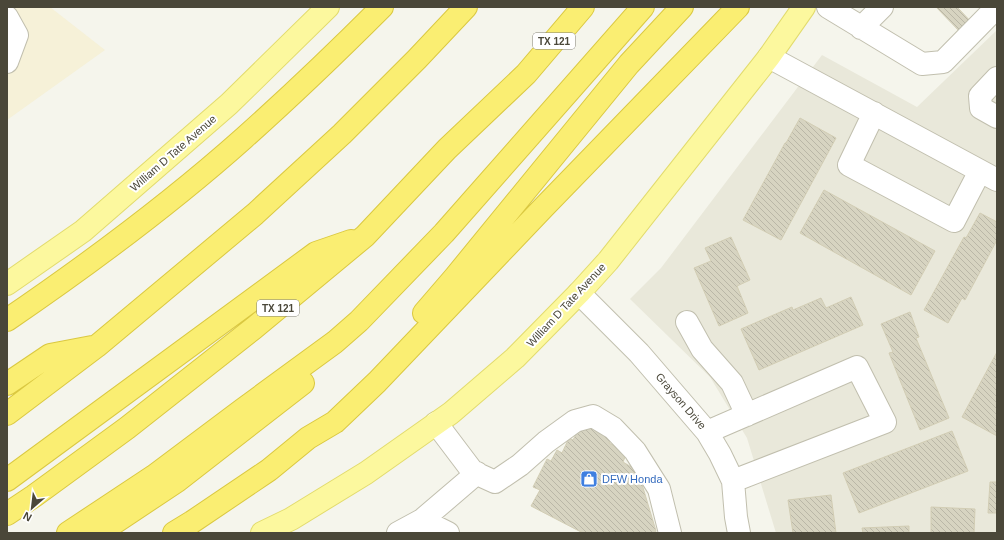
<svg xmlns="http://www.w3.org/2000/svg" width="1004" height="540" font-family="Arial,sans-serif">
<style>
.residential{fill:#e9e8da}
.commercial{fill:#f6f1d8}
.building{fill:url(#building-back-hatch);stroke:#d2cdb4}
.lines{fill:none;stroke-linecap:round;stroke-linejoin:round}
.minor-casing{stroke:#c1bfae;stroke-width:24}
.major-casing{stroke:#e2db6d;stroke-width:24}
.highway-casing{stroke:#dac841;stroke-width:24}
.minor{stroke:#fff;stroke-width:22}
.major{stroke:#fcf89e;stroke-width:22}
.highway{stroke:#faee72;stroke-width:22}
.labels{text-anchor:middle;stroke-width:4;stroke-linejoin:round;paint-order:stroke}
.shield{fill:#fff;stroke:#807e74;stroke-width:1}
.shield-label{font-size:10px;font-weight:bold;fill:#4a4739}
.street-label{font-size:11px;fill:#4a4739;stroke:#fff}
.shop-label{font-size:11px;fill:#366cbe;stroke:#fff;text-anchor:start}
</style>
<defs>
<pattern id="building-back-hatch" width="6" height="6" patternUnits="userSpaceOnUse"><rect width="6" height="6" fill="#d7d4c1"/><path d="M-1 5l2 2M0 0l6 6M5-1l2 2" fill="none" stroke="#bab7a7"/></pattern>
</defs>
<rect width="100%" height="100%" fill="#f5f5ec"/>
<path class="residential" d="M997,30V533H776L747,438L710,377L630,299L661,268L822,55L917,107Z"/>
<path class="commercial" d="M7,7H50L105,50L7,120Z"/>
<path class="building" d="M936,7H957L975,26L964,36Z
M800,118L836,138L781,240L743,220L785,143H786Z
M824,190L935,251L911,295L800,233Z
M980,213L997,222V240L965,300L962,298L948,323L924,310L964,237L966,238Z
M731,237L750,280L737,286L748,313L719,326L694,268L711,261L705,248Z
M851,297L863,325L759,370L741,329L792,307L793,310L821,298L826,308Z
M910,312L919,337L916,338L949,418L920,430L889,353L893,352L881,324Z
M997,352V436L962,417Z
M588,425L612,437L609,443L624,451L625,457L623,462L638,471L656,531L655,533H583L531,506L540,490L533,487L547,459L551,461L557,450L562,453L569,438L573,440L580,427L586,430Z
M952,431L968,471L859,513L843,473Z
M990,482H997V513H988Z
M831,495L836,533H793L788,500Z
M931,507L975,509L974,533H931Z
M909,526V533H863L862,528Z"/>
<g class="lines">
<g class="minor-casing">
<path id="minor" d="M828,7L922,64L943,62L997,7
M7,17L17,35L7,62
M861,28L882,7
M769,57L997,180
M997,78L980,96L981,108L997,117
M874,113L849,165L954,221L980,171
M579,293L639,353L707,432L720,454L733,481L736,517L739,533
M687,322L702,349L732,383L747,415
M436,423L473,472L495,482L520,465L546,442L575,421L593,416L613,428L635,451L659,489L670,533
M707,432L857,367L885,422L733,481
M398,533L422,520
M448,533L422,520L477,473"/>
</g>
<g class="major-casing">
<path id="major" d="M7,284L83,231L229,104L328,7
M262,533L291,519L366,473L451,413L515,358L579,293L608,261L769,57L804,7"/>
</g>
<g class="highway-casing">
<path id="highway" d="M424,313L455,277L629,64L682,7
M7,320C89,264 170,204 244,138C291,96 337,52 382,7
M7,384L50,355L92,347
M7,414L97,346L255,214L342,134L417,59L466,7
M7,480L316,253L351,241
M7,514L34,496L127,428L254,328L365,236L447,149L526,74L583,7
M68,533L154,476L242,410L335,342L359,321L444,233L643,7
M99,533L177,481L303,383
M174,533L192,522L269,470L308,438L335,422L377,382L543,208L738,7"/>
</g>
<use href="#minor" class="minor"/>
<use href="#major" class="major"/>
<use href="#highway" class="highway"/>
</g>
<defs>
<g id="shop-square" transform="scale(0.9)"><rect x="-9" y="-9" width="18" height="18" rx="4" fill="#3f7fe0" stroke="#fff"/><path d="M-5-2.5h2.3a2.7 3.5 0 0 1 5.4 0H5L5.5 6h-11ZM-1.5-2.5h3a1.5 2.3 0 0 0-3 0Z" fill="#fff"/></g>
</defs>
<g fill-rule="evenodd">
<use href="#shop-square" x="589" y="479"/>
</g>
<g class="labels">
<g class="shield">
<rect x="533" y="33" width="42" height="16" rx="3"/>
<rect x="257" y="300" width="42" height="16" rx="3"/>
</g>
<g class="shield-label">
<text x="554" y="45">TX 121</text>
<text x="278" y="312">TX 121</text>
</g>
<g class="street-label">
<text transform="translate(173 153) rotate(-41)" y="4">William D Tate Avenue</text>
<text transform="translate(566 305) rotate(-47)" y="4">William D Tate Avenue</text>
<text transform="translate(681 401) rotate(49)" y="4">Grayson Drive</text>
</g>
<g class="shop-label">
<text x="602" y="483">DFW Honda</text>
</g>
</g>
<rect width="1004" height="540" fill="none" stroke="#4a4739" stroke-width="16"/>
<g transform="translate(32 508) rotate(208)" stroke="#ffffff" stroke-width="3" paint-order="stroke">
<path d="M0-3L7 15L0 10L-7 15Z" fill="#4a4739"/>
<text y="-6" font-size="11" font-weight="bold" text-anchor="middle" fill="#4a4739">N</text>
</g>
</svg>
